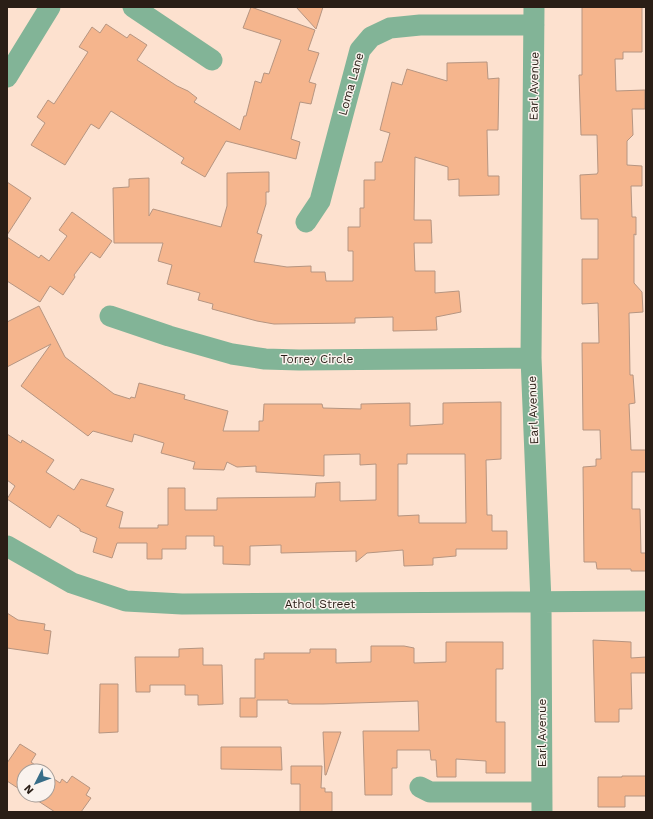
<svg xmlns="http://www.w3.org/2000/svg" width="653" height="819" font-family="'Work Sans',sans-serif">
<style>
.building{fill:#f5b58d;stroke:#b69581;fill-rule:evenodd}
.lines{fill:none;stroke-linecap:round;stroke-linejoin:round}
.minor{stroke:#82b497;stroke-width:21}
.labels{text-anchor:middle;stroke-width:3;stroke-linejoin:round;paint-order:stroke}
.street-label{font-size:12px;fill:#2a1e16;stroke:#faf3ee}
</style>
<rect width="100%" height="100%" fill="#fde1cf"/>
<path class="building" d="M251,7L315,30L308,50L319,53L309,82L316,84L311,104L300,102L291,139L300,142L296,159L226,141L205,177L181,163L184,158L111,111L99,129L91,124L65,165L31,145L45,123L37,117L48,100L54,104L88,52L79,47L92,27L100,33L106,24L127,38L130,34L147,45L137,60L177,86L188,91L197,98L194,102L240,130L244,116H246L255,81L261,83L264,73L269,74L281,40L243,28Z
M296,7H323L316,29Z
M582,7H642V52H623V59H615L616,91L645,90V109H632L633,135L627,141V165L642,166V186H631L632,217H636V235L634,234V283L642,292L643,312L629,313L630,375H633L635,403L629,404L631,450H646V472H632V509H640L641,553H646V571H631V569H597L596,562H584L583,467L596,466V459H601L600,430H583L582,343H599L598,303L582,304V259H598V219H581L580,175L597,174L598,172L597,135H581L579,75H582Z
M487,62L488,79L499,78L498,130H487L488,176H499V195L459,196V179L448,180V167L415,157L414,220H431L432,243H414L415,271H435V293L459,291L461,312L436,317L437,330L393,331V317L355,318V323L274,324L257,321L212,309L213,304L198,300L200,293L167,284L172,265L158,261L163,243H114L113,188L129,187V179L149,178V216L153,209L221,227L227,206V173L269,172V192H266V204L257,233L262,235L254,262L287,267L311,266V272H325L326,281H353V251H348V227H360V208H364V180H375V162H382L390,133L380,130L392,82L402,85L407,69L447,81V63Z
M7,182L31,198L7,235Z
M72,212L112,241L100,258L91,252L74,275L75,277L63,295L50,286L40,302L7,281V237L39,258L41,255L49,261L67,236L59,230Z
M39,306L65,357L114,394L130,399L131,397L135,398L139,383L185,395L184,399L228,411L223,431H259V421H263L264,404H322L323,408L361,409V404L410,403V426L443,424V403L501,402V459L486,460L487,515H492V531H507V549H456V556L433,558V565L404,566L403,550L367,553L356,562V551L281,553V545L250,546V565L223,564V546H214V536H186V549H162V559H147V543H117L112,558L93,552L97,538L80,531V529L58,515L50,528L7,499L15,486L7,480V434L21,443L22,440L54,460L46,472L74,490L81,479L114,489L106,506L123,512L119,528H158V525H168V488H185V510H217V498L315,497L316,483L340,482V501L376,500V464L360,465V454L324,455V476L256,472V466L237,467L227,462L224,470L193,469L195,462L161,453L164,443L134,434L132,442L93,431L88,436L21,386L51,344L7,367V322ZM407,454H465L466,523H419V515L398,516V464H407Z
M7,613L18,620L45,624L44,630L51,631L48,654L7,648Z
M593,640L631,642V658L646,657V673H631L632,709H619V722H595Z
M446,642H503V669H496V722H505V773H486V761L456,759V777H437L436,760H431L430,750H397V768H392V795H365L363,731H419L418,701L323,704H292L288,703V700H257V717H240V698H255V659H264V653H310V649H336V663L371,662V646H404L414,648V663L446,662Z
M203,648V665H222L223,704L198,705V695H185V685H150V692H136L135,657H179V649Z
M100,684H118V732L99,733Z
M323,732H341L326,775H325Z
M20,744L36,754L31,762L43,771H24V792L7,781V763Z
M221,747H281L282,770L221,769Z
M291,766H322L321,788H325V792H332V812H300V784H291Z
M48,775L60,783L62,779L67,783L72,776L90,788L86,795L91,798L81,812H55L29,795H48Z
M622,776H646V796H625V807H598V777H622Z"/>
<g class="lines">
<path class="minor" d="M133,7L212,60
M534,7L531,358L541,602L542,812
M7,77L50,7
M306,222L320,201L360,50L371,37L390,28L420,25H534
M110,316L169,336L232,354L265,359L299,360L531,358
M7,546L72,583L126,601L182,604L646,601
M420,787L430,792H542"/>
</g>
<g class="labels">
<g class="street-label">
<text transform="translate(351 84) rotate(-74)" y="4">Loma Lane</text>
<text transform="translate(534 86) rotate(-89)" y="4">Earl Avenue</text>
<text x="317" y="363">Torrey Circle</text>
<text transform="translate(533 410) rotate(-92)" y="4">Earl Avenue</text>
<text x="320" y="608">Athol Street</text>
<text transform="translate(542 733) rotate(-90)" y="4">Earl Avenue</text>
</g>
</g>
<rect width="653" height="819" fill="none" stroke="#2a1e16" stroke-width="16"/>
<g transform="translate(36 783) rotate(228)"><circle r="19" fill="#faf3ee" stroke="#a79e98"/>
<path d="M0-3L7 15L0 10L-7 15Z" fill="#376d88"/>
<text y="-6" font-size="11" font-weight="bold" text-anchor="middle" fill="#2a1e16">N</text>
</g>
</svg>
